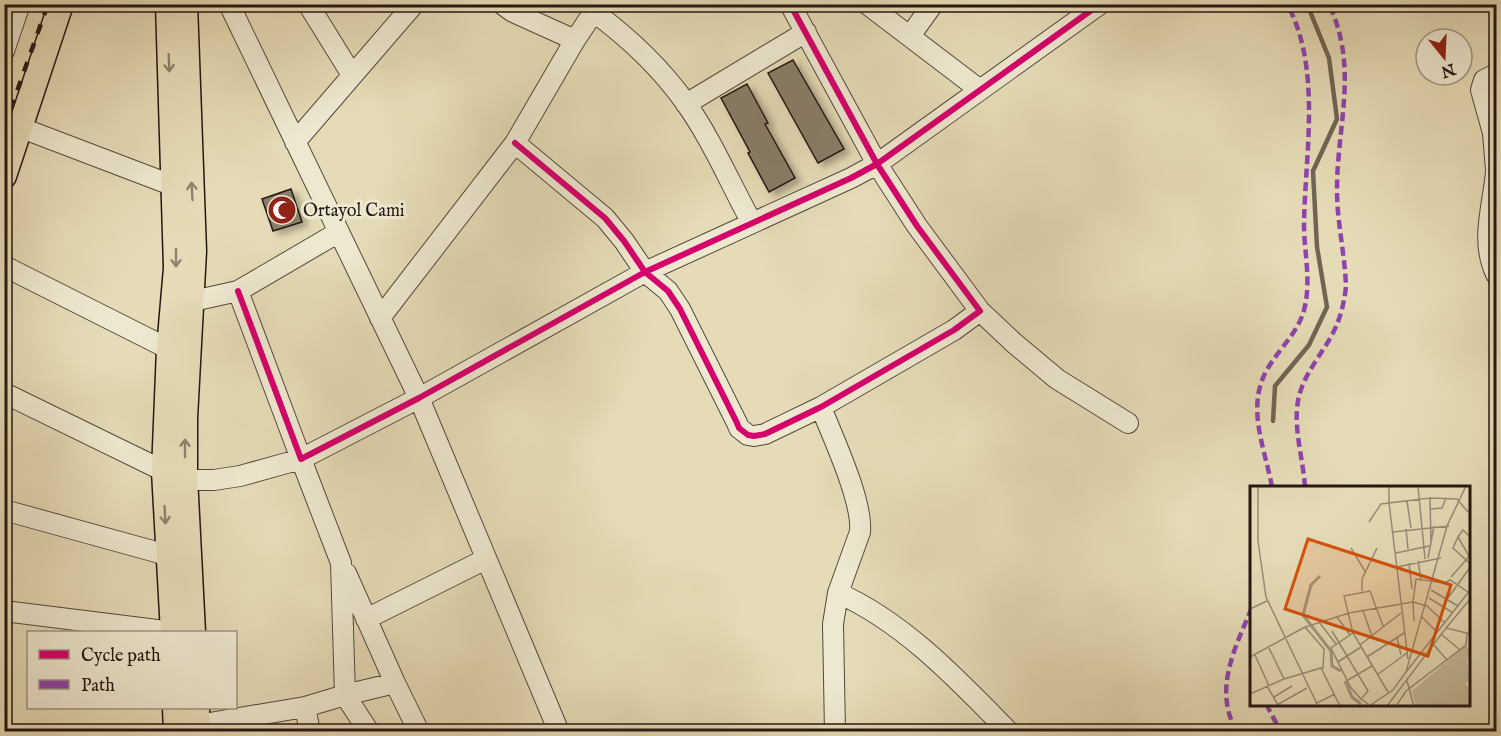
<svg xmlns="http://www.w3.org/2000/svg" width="1501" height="736" font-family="'IM FELL English',serif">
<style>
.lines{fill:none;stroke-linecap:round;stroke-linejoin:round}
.stream{stroke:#706554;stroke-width:4.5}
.building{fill:#887d68;stroke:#241813;stroke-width:1.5;filter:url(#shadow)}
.minor-casing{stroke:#54493c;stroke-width:22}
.major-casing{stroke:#241813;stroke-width:27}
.minor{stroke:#eee8d0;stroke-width:20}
.major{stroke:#e5dbb6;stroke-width:24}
.rail{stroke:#241813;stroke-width:4.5;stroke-dasharray:10 10;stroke-linecap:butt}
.quiet{stroke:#8e44ad;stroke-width:4.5;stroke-dasharray:9 4.5;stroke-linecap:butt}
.cycleway-casing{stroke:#eee8d0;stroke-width:10}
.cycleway{stroke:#d6006c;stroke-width:6}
.oneway{stroke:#8e836d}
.labels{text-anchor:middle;stroke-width:6;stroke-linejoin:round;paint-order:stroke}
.poi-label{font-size:18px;fill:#241813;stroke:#eee8d0;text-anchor:start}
.inset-river{fill:none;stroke:#a3997f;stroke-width:3}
.inset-road{fill:none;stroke:#988d75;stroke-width:1.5}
.view{fill:#d4520d;fill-opacity:0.15;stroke:#d4520d;stroke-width:3}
.inset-edge{fill:none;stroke:#241813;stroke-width:3}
</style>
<defs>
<filter id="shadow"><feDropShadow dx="6" dy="4" stdDeviation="3" flood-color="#0004"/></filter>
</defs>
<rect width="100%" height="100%" fill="#e5dbb6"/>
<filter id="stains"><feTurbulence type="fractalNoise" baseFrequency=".00333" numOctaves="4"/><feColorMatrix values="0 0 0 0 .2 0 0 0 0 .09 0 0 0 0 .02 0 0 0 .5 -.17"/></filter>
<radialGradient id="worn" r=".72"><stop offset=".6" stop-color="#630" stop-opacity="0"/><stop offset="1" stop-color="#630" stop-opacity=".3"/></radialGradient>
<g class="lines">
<path class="stream" d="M1273,421L1275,386L1309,345L1327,307L1317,247L1313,171L1337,119L1329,58L1307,4"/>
</g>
<path class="building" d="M793,60L844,149L818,163L768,73Z
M747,84L768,123L765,124L795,178L769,192L748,153L750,152L721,98Z
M291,189L302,222L273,231L262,199Z"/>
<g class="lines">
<g class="minor-casing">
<path id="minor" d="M229,4L419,398L559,732
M308,4L352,75
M502,4L513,12L575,40
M867,4L980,90
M594,12C629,38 660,67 685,102C711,138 731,185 752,223
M910,36L933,4
M4,51L20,4
M1496,74L1484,80L1481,90L1493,133L1496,170
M686,104L806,32
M19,127L174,186
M295,142L414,4
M515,143L605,218L624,241L645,272L668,291L680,309L737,423L739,428L748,435L754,436L765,434L821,407L954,330L980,311L917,226L877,164L790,4
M1496,172C1493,207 1480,240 1496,274
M4,266L169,349
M238,291L301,459L419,398L645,272L851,178L877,164L1100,4
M193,301L238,291L339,232
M980,311L1014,343L1057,379L1128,423
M380,318L515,143L575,40L599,4
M4,393L164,471L195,480H214L240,476L301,459L341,563L345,695L305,707L198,725L187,732
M821,407C833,438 863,501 860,532L838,593L833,624L835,732
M4,510L167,555
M346,573L395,683L419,732
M838,593C904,622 959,681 1009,732
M4,611L173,632
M366,619L486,559
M305,707L310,732
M369,732L345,695L395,683"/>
</g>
<g class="major-casing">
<path id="major" d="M168,4L176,268L169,349L164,471L173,632
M185,4L194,251L185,418V477L193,632
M4,176L61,4
M175,708L176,732
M197,708L198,732"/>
</g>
<use href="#minor" class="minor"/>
<use href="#major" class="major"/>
<path class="rail" d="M4,128L48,4"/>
<path class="quiet" d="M1272,487C1265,448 1245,406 1268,368C1281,346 1300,331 1305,306C1311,279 1304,251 1304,224C1305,155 1322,67 1287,4
M1305,487C1303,457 1292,425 1299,396C1305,373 1321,355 1332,335C1340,320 1344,304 1346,287C1345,254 1337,223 1337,190C1337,124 1359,69 1329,4
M1266,704L1281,732
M1237,732C1212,689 1236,647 1252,607"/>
<g class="cycleway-casing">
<path id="cycleway" d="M515,143L605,218L624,241L645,272L668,291L680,309L737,423L739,428L748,435L754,436L765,434L821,407L954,330L980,311L917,226L877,164L790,4
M238,291L301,459L419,398L645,272L851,178L877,164L1100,4"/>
</g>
<use href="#cycleway" class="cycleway"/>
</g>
<defs><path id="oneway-shaft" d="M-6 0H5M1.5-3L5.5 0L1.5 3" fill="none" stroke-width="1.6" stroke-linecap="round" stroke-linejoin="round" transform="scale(1.5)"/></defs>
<g class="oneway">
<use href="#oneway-shaft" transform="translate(169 63) rotate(88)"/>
<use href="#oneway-shaft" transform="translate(192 191) rotate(-93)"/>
<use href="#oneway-shaft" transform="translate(176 258) rotate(90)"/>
<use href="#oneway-shaft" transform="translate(185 448) rotate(-90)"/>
<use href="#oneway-shaft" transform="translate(165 515) rotate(87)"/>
</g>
<defs>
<g id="mosque-disc" transform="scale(1.5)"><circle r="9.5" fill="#8f2418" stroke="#eee8d0"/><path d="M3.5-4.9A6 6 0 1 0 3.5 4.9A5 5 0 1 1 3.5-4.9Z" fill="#fff"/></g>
</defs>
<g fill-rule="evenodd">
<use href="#mosque-disc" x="282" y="210"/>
</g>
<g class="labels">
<g class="poi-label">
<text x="303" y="216">Ortayol Cami</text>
</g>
</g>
<g transform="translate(1250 486)">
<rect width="220" height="220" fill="#e5dbb6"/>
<path d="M216,159L220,165L217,175L220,194L215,197L220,204V220H166L162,205Z" fill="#c4ba9a"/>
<path class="inset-river" d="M70,90L61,99L53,129L81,165L82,180L91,185M95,195L102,211L111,218"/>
<path class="inset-road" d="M8,0V55L16,111L68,220M168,0L175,73M180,12L207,13L218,26M157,15L161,42M181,23L192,22L196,12M119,36L131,18L139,17V0M156,43L158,63M143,46L199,40M208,51L213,44L221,52M101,62L116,87M146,67L179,60M219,70L208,51L203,62L216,74L219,70L221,69M178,72L184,40M168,75L171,93M159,77L162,103M147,81L191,72M201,91L216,74L221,78M181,104L208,120M112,105V93L127,62M179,112L203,127M198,112L221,80M0,123L17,115M113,125L122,150M87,131L100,149M172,131L187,146M69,136L86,158M195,137L177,120L163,116L166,93L195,97L200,94L218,106M133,140L120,105L94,110L103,147L138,206M196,142L221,112M82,145L118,205L111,213L118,218M103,147L81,162L101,202L111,213M191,148L210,164M147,151L151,169M183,158L197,174M110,159L151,127M5,169L19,200M0,171L55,141M117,171L154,147M158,173L139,17L180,12L181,55M88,176L111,161M73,183L74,163L55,141L99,127L163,116L164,135M156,186L221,103M127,189L157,167M34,193L71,182L90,220M98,194L122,180M157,195L164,220M17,200L28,219M0,208L34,193L18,160M24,211L42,200M67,217L85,208M25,220L57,202M119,220L143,204L156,186L197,40L216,0M137,220L196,142L221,148M146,220L156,205L216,159L217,148"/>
<path class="view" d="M58,53L201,99L178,170L35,123Z"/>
<rect width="220" height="220" class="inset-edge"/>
</g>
<rect width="1501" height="736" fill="none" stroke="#e5dbb6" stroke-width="24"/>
<rect x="6" y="6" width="1489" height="724" fill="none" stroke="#241813" stroke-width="3"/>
<rect x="12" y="12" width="1477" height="712" fill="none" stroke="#241813" stroke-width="1.5"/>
<rect x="27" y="631" width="210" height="78" fill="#eee8d0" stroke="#9d9584" stroke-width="1.5"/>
<rect x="39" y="650" width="30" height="9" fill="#d6006c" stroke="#9d9584" stroke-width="1.5"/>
<text x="81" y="661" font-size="18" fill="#241813">Cycle path</text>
<rect x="39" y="680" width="30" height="9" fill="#8e44ad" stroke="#9d9584" stroke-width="1.5"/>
<text x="81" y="691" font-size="18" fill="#241813">Path</text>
<g transform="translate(1444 57) rotate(162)"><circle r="28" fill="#eee8d0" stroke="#9d9584" stroke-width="1.5"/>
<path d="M0-4.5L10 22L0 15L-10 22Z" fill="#8f2418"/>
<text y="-9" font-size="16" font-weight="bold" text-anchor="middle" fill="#241813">N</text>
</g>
<rect width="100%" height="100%" filter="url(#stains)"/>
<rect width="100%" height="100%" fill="url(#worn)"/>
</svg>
